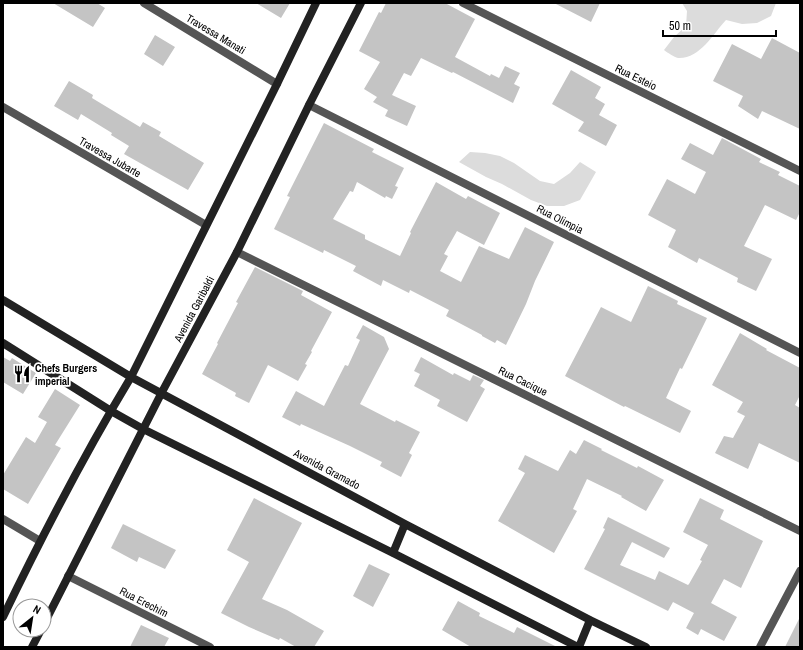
<svg xmlns="http://www.w3.org/2000/svg" width="803" height="650" font-family="'Archivo Narrow',sans-serif">
<style>
.green{fill:#dcdcdc}
.building{fill:#c4c4c4}
.lines{fill:none;stroke-linecap:round;stroke-linejoin:round}
.street{stroke:#555;stroke-width:8}
.secondary{stroke:#222;stroke-width:8}
.labels{text-anchor:middle;stroke-width:3.5;stroke-linejoin:round;paint-order:stroke}
.street-label{font-size:11px;fill:#000;stroke:#fff}
.poi-label{font-size:11px;font-weight:bold;fill:#000;stroke:#fff;text-anchor:start}
</style>
<rect width="100%" height="100%" fill="#fff"/>
<path class="green" d="M682,3H776L771,16L757,23L742,24L726,20C713,34 700,59 678,58C674,57 668,53 664,50L674,37L686,26L687,11Z
M470,152L485,153L500,156L514,163L540,181L554,184L570,173L580,162L596,172L580,200L564,206H547L531,200L502,184L486,177L459,162Z"/>
<path class="building" d="M53,3H97L105,8L93,27Z
M256,3H290L281,18Z
M386,3H445L475,19L455,57L490,76L491,74L499,78L505,66L520,73L514,84L520,87L513,103L453,72L452,73L421,58L411,76L404,73L392,95L416,106L407,126L385,116L388,110L373,102L377,97L364,89L380,62L359,51L379,12L381,13Z
M554,3H600L591,22Z
M155,35L175,47L163,66L144,54Z
M772,38L800,53V129L762,111L758,119L738,106L743,96L713,81L732,44L761,59Z
M571,70L601,87L595,98L605,104L599,115L617,125L606,146L578,131L584,122L552,104Z
M69,81L93,95L92,98L140,127L143,122L161,132L159,136L204,163L188,190L124,154L129,146L111,135L112,133L81,114L78,120L54,106Z
M324,123L374,149L372,152L404,168L395,186L398,187L392,199L386,196L385,198L357,182L353,192L350,191L333,219L365,235V239L400,256L411,233L410,232L436,182L466,199L468,196L500,213L484,245L457,231L444,254L448,256L440,271L461,282L479,246L509,259L525,227L554,242L535,281L526,304L506,345L497,340L495,343L482,336V335L446,316L449,310L410,290L409,293L383,280L381,286L353,271L356,266L324,250L323,253L274,229L290,197L287,196Z
M722,138L761,159L759,162L780,172L778,175L800,186V212L796,220L765,205L744,246L772,259L756,291L737,282L738,278L699,258L697,263L668,247L676,230L648,215L667,179L695,194L706,172L681,159L690,143L713,155Z
M255,267L303,291L301,295L332,312L311,351L312,352L305,364L307,365L298,381L268,365L249,403L235,396L236,393L202,374L218,344L217,343L238,303L236,302Z
M648,286L678,301L677,304L707,318L682,369L680,368L666,398L691,411L680,433L625,406L624,407L565,376L601,307L631,322Z
M363,325L384,337L389,349L360,404L395,422L396,420L420,432L409,453L412,455L401,477L380,466L382,462L350,446L301,424L300,426L282,417L296,391L324,406L345,365L348,366L360,340L356,338Z
M740,333L767,349L766,350L800,368V395L795,405L800,408V463L759,443L748,469L715,453L724,436L733,438L745,416L737,412L743,402L712,385Z
M3,357L10,361L12,358L36,373L23,394L3,382Z
M421,357L453,375L454,373L470,381L473,375L484,380L480,386L485,389L467,422L437,406L440,400L414,386L420,374L414,371Z
M55,389L80,405L55,445L61,448L28,504L3,489V475L26,437L35,443L47,422L38,417Z
M584,440L602,449L601,450L637,468L638,466L664,480L646,511L621,497L622,496L587,479L573,509L577,511L554,553L498,521L525,473L518,469L525,455L558,471L570,450L576,454Z
M254,498L302,523L262,599L287,610L324,631L314,647H296L280,638L279,640L249,627L221,613L249,562L227,550Z
M700,498L724,510L720,519L763,541L741,588L724,579L711,603L737,617L724,641L701,629L698,635L686,628L694,613L673,602L668,611L584,569L605,529L603,528L608,517L670,548L664,558L632,542L620,565L655,580L659,571L688,585L689,584L702,561L700,560L708,545L683,532Z
M123,524L176,550L165,569L139,557L137,562L111,548Z
M369,564L390,574L373,607L353,596Z
M458,601L480,613L479,616L514,633L517,627L557,647H471L442,630Z
M800,617V647H785Z
M141,625L169,638L164,647H130Z"/>
<g class="lines">
<path class="street" d="M144,3L277,84
M463,3L800,171
M309,105L800,353
M3,107L206,225
M237,252L800,531
M3,519L40,541
M68,576L210,647
M760,647L800,571"/>
<path class="secondary" d="M3,300L131,377L405,524L590,620L646,647
M3,343L111,411L143,429L393,553L578,647
M393,553L405,524
M3,617C42,536 84,455 131,377L277,84L316,3
M44,624L162,392L237,252L309,105L361,3
M32,647L41,630
M579,647L590,620"/>
</g>
<defs>
<g id="restaurant-bare" transform="scale(1.38)"><path d="M-5-6h1v4h1v-4h1v4h1v-4h1v5L-1.5 .5V6h-2V.5L-5-1ZM5-6V6H3V1.5H1.5Q1.5-4 5-6Z" fill="#000" stroke="#fff" stroke-width="2.5" paint-order="stroke"/></g>
</defs>
<g fill-rule="evenodd">
<use href="#restaurant-bare" x="22" y="374"/>
</g>
<g class="labels">
<g class="street-label">
<text transform="translate(216 34) rotate(31)" y="4">Travessa Manati</text>
<text transform="translate(636 77) rotate(26)" y="4">Rua Esteio</text>
<text transform="translate(110 157) rotate(30)" y="4">Travessa Jubarte</text>
<text transform="translate(560 219) rotate(27)" y="4">Rua Olimpia</text>
<text transform="translate(194 309) rotate(-62)" y="4">Avenida Garibaldi</text>
<text transform="translate(523 381) rotate(26)" y="4">Rua Cacique</text>
<text transform="translate(327 469) rotate(28)" y="4">Avenida Gramado</text>
<text transform="translate(144 602) rotate(27)" y="4">Rua Erechim</text>
</g>
<g class="poi-label">
<text x="35" y="372">Chefs Burgers<tspan x="35" dy="13">imperial</tspan></text>
</g>
</g>
<rect width="803" height="650" fill="none" stroke="#000000" stroke-width="8"/>
<g transform="translate(32 618) rotate(30)"><circle r="19" fill="#ffffff" stroke="#999999"/>
<path d="M0-3L7 15L0 10L-7 15Z" fill="#000000"/>
<text y="-6" font-size="11" font-weight="bold" text-anchor="middle" fill="#000000">N</text>
</g>
<path d="M663 30v6h113v-6" fill="none" stroke="#000000" stroke-width="2"/>
<text x="669" y="30" font-size="12" fill="#000000" stroke="#ffffff" stroke-width="3" paint-order="stroke">50 m</text>
</svg>
